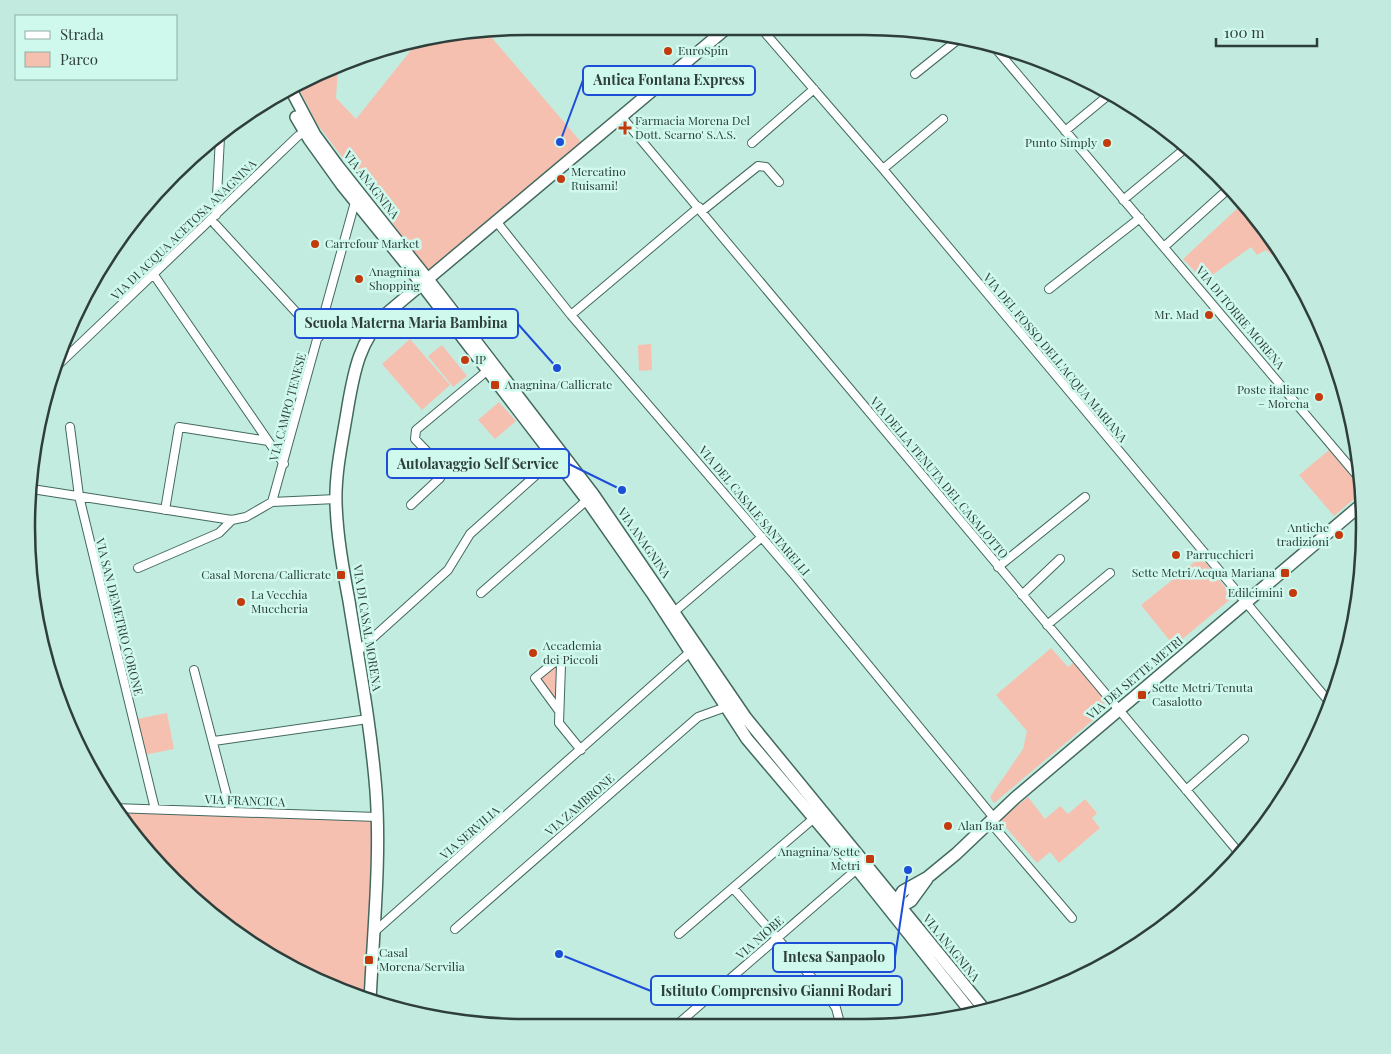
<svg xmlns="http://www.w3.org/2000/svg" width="1391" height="1054" font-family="'Playfair Display',serif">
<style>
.green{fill:#f6c0b0}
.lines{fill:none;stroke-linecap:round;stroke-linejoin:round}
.street-casing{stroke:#43695f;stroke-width:10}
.secondary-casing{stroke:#43695f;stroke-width:14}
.street{stroke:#fff;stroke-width:8}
.secondary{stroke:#fff;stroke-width:11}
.poi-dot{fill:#c33b0d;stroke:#d0f9ed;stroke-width:2}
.labels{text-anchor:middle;stroke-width:5;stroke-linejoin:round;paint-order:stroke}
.poi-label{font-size:12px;fill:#2e3e3a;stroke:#d0f9ed;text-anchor:start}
.street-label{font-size:12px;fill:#2e3e3a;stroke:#d0f9ed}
.rim{fill:none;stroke:#2e3e3a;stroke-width:2.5}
.leader{fill:none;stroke:#1d4ed8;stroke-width:2}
.callout-dot{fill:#1d4ed8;stroke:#d0f9ed;stroke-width:2}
.callout{fill:#d0f9ed;stroke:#1d4ed8;stroke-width:2}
.callout-label{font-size:14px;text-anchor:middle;font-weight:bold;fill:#2e3e3a}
</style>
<rect width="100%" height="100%" fill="#c3ece0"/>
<path class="green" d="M487,32L581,142L429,271L317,124L297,85L338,68L336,98L356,119L419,40Z
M1243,203L1283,254L1277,259L1266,250L1257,255L1251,247L1204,281L1183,259Z
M410,339L450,385L422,410L382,364Z
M651,344L652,370L639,371L638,345Z
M442,345L467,376L453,387L428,356Z
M499,402L516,421L495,439L478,420Z
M1329,450L1361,488V493L1334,516L1299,475Z
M1201,557L1233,597L1174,646L1141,605Z
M1051,648L1068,667L1074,662L1111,705L994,803L990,797L1023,749L1027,731L996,695Z
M556,664L558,666L557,694L554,697L540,679Z
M167,713L174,749L144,755L137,719Z
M1028,797L1045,819L1060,806L1068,814L1085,799L1097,813L1092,818L1100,828L1059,863L1050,852L1037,863L1002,823L1001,819Z
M113,808L384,817L375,1003L276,961L173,881Z"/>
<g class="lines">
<g class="street-casing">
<path id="street" d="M706,27L715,37
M760,27L883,169L1331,704
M991,43L1360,479
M915,74L960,38
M621,116L1240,854
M1065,131L1111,93
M752,143L814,89
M883,169L943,119
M1123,200L1187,147
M702,211L758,166L766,167L779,182
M216,215L220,137
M496,221L571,315L795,576L994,818
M215,224L319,337
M1165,246L1225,192
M154,275L284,464
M1049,289L1140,218
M571,315L699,207
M57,366L298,136L305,132H309
M70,427L79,496L155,809
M32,489L232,520L246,517L272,502L336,499
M272,502L355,202
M411,505L440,478L443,472L441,466L415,439L416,430L488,370
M165,510L179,427L268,441
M998,567L1085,497
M138,568L219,533L232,520
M481,593L587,500
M1022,595L1060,559
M674,612L762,537
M1047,625L1110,573
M357,652L448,570L470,534L555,458
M194,670L231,812
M559,711L535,678L557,660L561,665L559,723L581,750
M214,741L368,719
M1186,790L1244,739
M113,808L377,817
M990,822L1072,918
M733,888L828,996L836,1008L840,1023
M455,929L698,717L726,707
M373,933L690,652
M679,934L813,819
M679,1023L857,869"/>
</g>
<g class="secondary-casing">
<path id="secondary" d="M290,88L315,135L337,165L441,296L593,494L746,718L984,1009
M296,117L309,139L342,185L407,265L587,500L652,593L747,739L857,869L971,1012
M899,906V897L903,891L928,877L956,854L1015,798L1362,504
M895,910L911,901L927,879
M370,1002C373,932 381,861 376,791C371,727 359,664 349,601C343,569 337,536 336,503C335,471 343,438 348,406C354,371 360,340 386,314L728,27"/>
</g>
<use href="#street" class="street"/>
<use href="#secondary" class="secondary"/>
</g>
<g class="poi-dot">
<circle cx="668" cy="51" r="5"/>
<path d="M622.5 120.5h5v5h5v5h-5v5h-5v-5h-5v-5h5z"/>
<circle cx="1107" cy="143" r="5"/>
<circle cx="561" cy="179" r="5"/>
<circle cx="315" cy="244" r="5"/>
<circle cx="359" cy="279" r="5"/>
<circle cx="1209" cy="315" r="5"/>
<circle cx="465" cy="360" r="5"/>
<rect x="490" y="380" width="10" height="10" rx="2.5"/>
<circle cx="1319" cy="397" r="5"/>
<circle cx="1339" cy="535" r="5"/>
<circle cx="1176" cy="555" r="5"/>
<rect x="1280" y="568" width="10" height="10" rx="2.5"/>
<rect x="336" y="570" width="10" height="10" rx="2.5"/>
<circle cx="1293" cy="593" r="5"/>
<circle cx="241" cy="602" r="5"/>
<circle cx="533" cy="653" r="5"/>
<rect x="1137" y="690" width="10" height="10" rx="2.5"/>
<circle cx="948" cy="826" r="5"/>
<rect x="865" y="854" width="10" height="10" rx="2.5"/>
<rect x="364" y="955" width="10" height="10" rx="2.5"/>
</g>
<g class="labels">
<g class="poi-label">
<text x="678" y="55">EuroSpin</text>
<text x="635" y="125">Farmacia Morena Del<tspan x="635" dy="14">Dott. Scarno' S.A.S.</tspan></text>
<text x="1097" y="147" text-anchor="end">Punto Simply</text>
<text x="571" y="176">Mercatino<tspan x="571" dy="14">Ruisami!</tspan></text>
<text x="325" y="248">Carrefour Market</text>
<text x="369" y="276">Anagnina<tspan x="369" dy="14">Shopping</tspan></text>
<text x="1199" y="319" text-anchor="end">Mr. Mad</text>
<text x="475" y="364">IP</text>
<text x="505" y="389">Anagnina/Callicrate</text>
<text x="1309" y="394" text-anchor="end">Poste italiane<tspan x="1309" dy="14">– Morena</tspan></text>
<text x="1329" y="532" text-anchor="end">Antiche<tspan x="1329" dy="14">tradizioni</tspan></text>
<text x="1186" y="559">Parrucchieri</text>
<text x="1275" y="577" text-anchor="end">Sette Metri/Acqua Mariana</text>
<text x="331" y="579" text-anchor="end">Casal Morena/Callicrate</text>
<text x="1283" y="597" text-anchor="end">Edilcimini</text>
<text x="251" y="599">La Vecchia<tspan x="251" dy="14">Muccheria</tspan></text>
<text x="543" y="650">Accademia<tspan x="543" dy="14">dei Piccoli</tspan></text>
<text x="1152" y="692">Sette Metri/Tenuta<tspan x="1152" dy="14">Casalotto</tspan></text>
<text x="958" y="830">Alan Bar</text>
<text x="860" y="856" text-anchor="end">Anagnina/Sette<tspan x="860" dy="14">Metri</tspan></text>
<text x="379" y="957">Casal<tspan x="379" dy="14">Morena/Servilia</tspan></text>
</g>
<g class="street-label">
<text transform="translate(371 185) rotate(52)" y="4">VIA ANAGNINA</text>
<text transform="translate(184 230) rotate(-44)" y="4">VIA DI ACQUA ACETOSA ANAGNINA</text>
<text transform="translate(1240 318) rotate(50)" y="4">VIA DI TORRE MORENA</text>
<text transform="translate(1055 358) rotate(50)" y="4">VIA DEL FOSSO DELL'ACQUA MARIANA</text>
<text transform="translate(288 407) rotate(-75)" y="4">VIA CAMPO TENESE</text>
<text transform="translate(939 478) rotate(50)" y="4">VIA DELLA TENUTA DEL CASALOTTO</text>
<text transform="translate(754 511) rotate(50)" y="4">VIA DEL CASALE SANTARELLI</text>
<text transform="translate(644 543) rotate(55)" y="4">VIA ANAGNINA</text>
<text transform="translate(119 617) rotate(76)" y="4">VIA SAN DEMETRIO CORONE</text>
<text transform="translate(367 628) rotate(81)" y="4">VIA DI CASAL MORENA</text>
<text transform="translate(1135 678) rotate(-40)" y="4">VIA DEI SETTE METRI</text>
<text transform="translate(245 801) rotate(2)" y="4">VIA FRANCICA</text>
<text transform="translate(580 805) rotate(-41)" y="4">VIA ZAMBRONE</text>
<text transform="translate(470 833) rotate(-41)" y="4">VIA SERVILIA</text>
<text transform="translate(760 938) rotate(-41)" y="4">VIA NIOBE</text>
<text transform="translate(951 948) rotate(51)" y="4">VIA ANAGNINA</text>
</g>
</g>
<path d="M0 0H1391V1054H0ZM527 35H864A492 492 0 0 1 1356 527V527A492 492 0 0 1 864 1019H527A492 492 0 0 1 35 527V527A492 492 0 0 1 527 35Z" fill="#c3eadf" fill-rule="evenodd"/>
<path class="rim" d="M527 35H864A492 492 0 0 1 1356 527V527A492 492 0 0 1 864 1019H527A492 492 0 0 1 35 527V527A492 492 0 0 1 527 35Z"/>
<path class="leader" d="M560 142L583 80M557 368L518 324M622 490L569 464M908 870L895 957M559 954L651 991"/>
<g class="callout-dot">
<circle cx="560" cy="142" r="5"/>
<circle cx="557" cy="368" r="5"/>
<circle cx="622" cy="490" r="5"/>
<circle cx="908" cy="870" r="5"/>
<circle cx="559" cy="954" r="5"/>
</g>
<g class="callout">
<rect x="583" y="66" width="172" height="29" rx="5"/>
<rect x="295" y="309" width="223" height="29" rx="5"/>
<rect x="387" y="449" width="182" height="29" rx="5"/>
<rect x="773" y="943" width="122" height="29" rx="5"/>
<rect x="651" y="976" width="251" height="29" rx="5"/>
</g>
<g class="callout-label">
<text x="669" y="85">Antica Fontana Express</text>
<text x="406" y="328">Scuola Materna Maria Bambina</text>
<text x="478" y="469">Autolavaggio Self Service</text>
<text x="834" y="962">Intesa Sanpaolo</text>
<text x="776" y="996">Istituto Comprensivo Gianni Rodari</text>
</g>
<rect x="15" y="15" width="162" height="65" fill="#d0f9ed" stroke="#8faea5"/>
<rect x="25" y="31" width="25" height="8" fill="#ffffff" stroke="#8faea5"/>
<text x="60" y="40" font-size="15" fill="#2e3e3a">Strada</text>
<rect x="25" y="52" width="25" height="15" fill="#f6c0b0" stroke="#8faea5"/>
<text x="60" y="65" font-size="15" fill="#2e3e3a">Parco</text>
<path d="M1216 38v8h101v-8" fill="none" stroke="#2e3e3a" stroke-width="2.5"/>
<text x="1224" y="38" font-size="15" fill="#2e3e3a" stroke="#d0f9ed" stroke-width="4" paint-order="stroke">100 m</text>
</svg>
